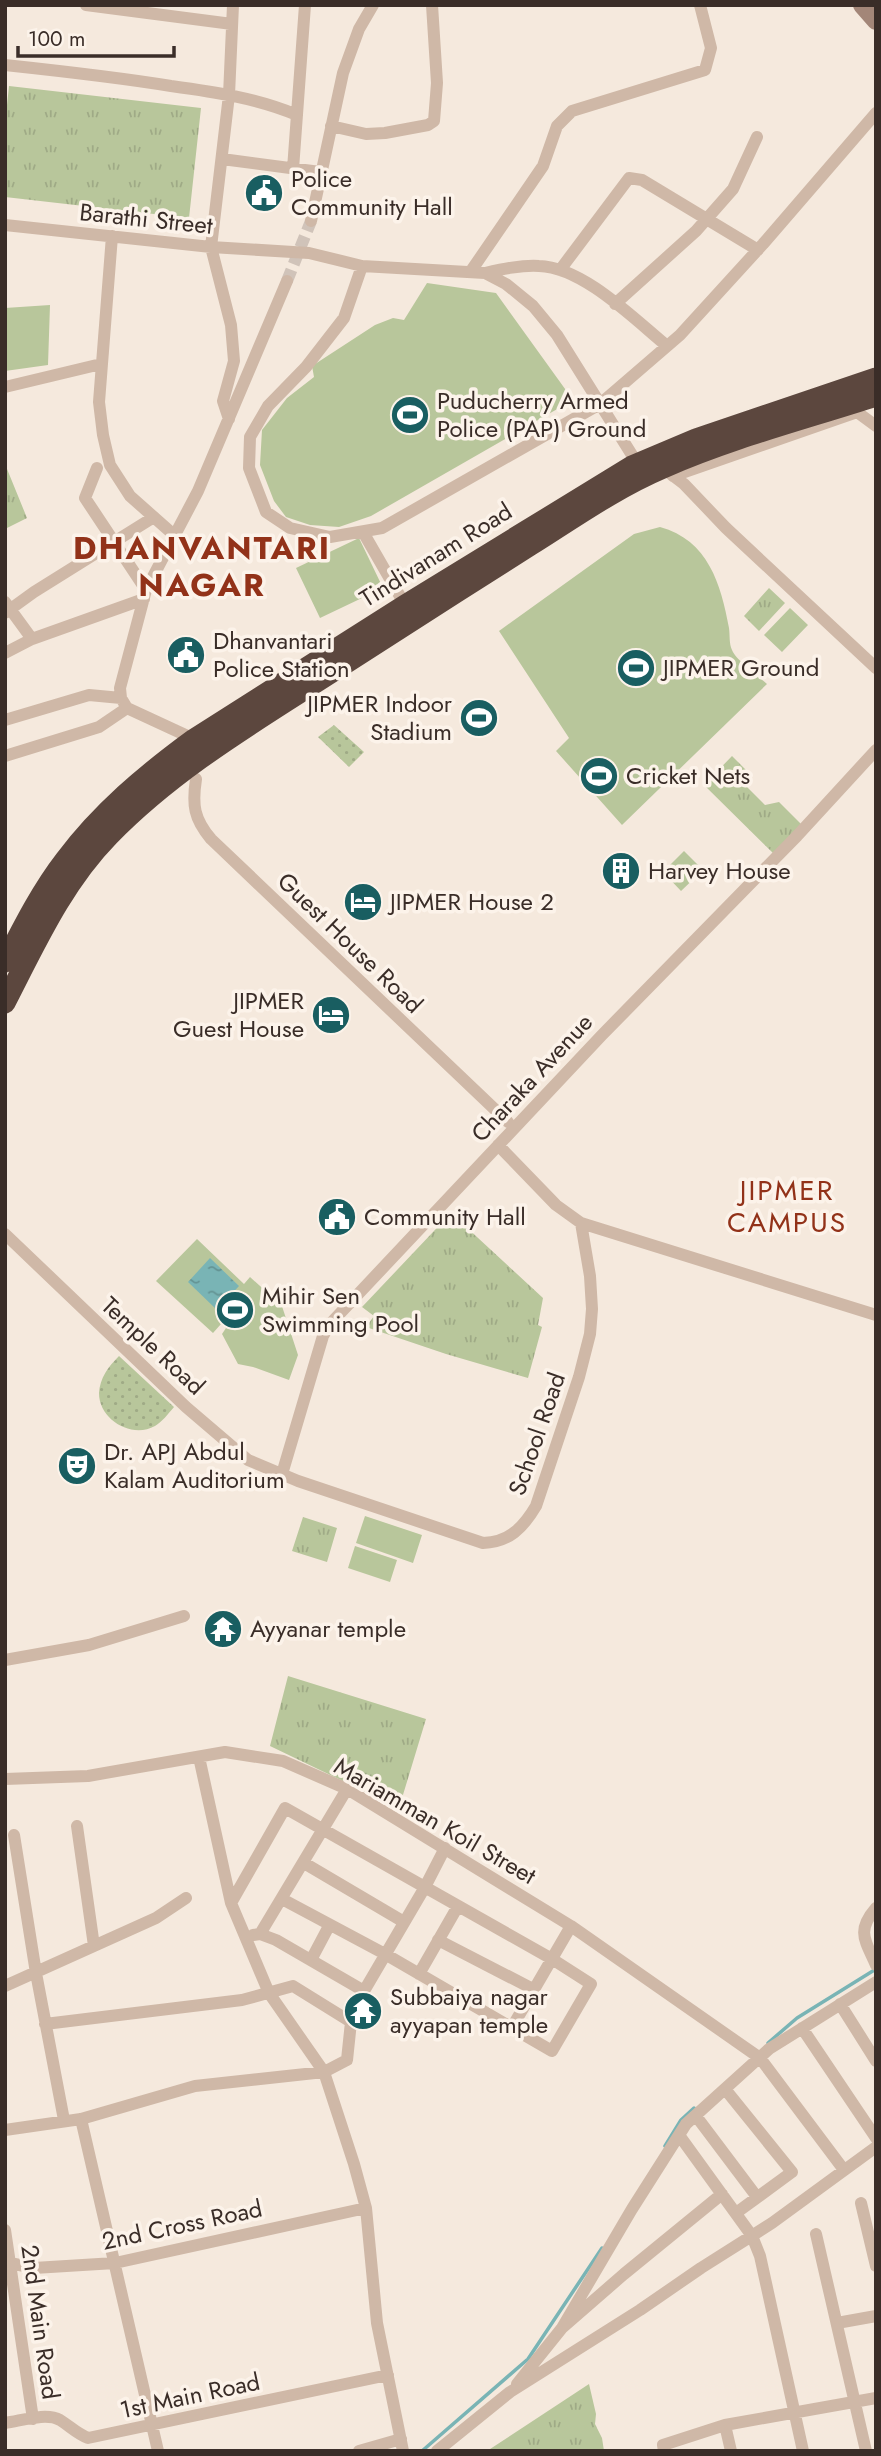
<svg xmlns="http://www.w3.org/2000/svg" width="881" height="2456" font-family="Jost,sans-serif">
<style>
.grass{fill:url(#grass-dots)}
.park{fill:url(#park-tufts)}
.pitch{fill:#b8c69b}
.water{fill:url(#water-ripples)}
.lines{fill:none;stroke-linecap:round;stroke-linejoin:round}
.stream{stroke:#79b4b5;stroke-width:3.5}
.street-tunnel{stroke:#d0c3b9;stroke-width:12;stroke-dasharray:12 6;stroke-linecap:butt}
.street{stroke:#cfb8a7;stroke-width:12}
.secondary{stroke:#a38678;stroke-width:18}
.highway{stroke:#5c473e;stroke-width:21}
.labels{text-anchor:middle;stroke-width:7;stroke-linejoin:round;paint-order:stroke}
.poi-label{font-size:24px;fill:#3a2d28;stroke:#fcf3ea;text-anchor:start}
.street-label{font-size:24px;fill:#3a2d28;stroke:#fcf3ea}
.quarter-label{font-size:28px;letter-spacing:2px;fill:#923219;stroke:#fcf3ea}
.district-label{font-size:32px;font-weight:bold;letter-spacing:2px;fill:#923219;stroke:#fcf3ea}
</style>
<defs>
<pattern id="grass-dots" width="8" height="8" patternUnits="userSpaceOnUse" patternTransform="scale(1.75)"><rect width="8" height="8" fill="#b8c69b"/><path d="M2 2h.1M6 6h.1" fill="none" stroke="#9faa86" stroke-width="1.8" stroke-linecap="round"/></pattern>
<pattern id="park-tufts" width="24" height="20" patternUnits="userSpaceOnUse" patternTransform="scale(1.75)"><rect width="24" height="20" fill="#b8c69b"/><path d="M3 7l-1-3M5 7V3M7 7l1-3M15 17l-1-3M17 17v-4M19 17l1-3" fill="none" stroke="#9faa86"/></pattern>
<pattern id="water-ripples" width="26" height="14" patternUnits="userSpaceOnUse" patternTransform="scale(1.75)"><rect width="26" height="14" fill="#79b4b5"/><path d="M2 4q2-2 4 0t4 0M15 11q2-2 4 0t4 0" fill="none" stroke="#649393"/></pattern>
</defs>
<rect width="100%" height="100%" fill="#f5e9dd"/>
<path class="grass" d="M334,725L364,752L349,767L318,737Z
M119,1356L174,1407C168,1414 162,1422 155,1426C132,1439 99,1420 99,1393C100,1378 108,1367 119,1356Z"/>
<path class="park" d="M9,86L201,108L189,218L5,197V124Z
M5,464L27,518L5,529Z
M769,588L785,603L759,631L744,616Z
M732,756L747,771L744,784L765,805L779,802L802,825L774,854L704,785Z
M451,1213L543,1298L538,1325L542,1327L528,1378L446,1354L366,1327L374,1316L362,1307Z
M303,1517L337,1528L327,1562L292,1551Z
M288,1676L426,1719L399,1808L270,1746Z
M589,2384L596,2414L595,2424L602,2438L604,2451H487Z"/>
<path class="pitch" d="M427,283L496,293L573,400L371,516L339,527L310,525L286,517L274,501L260,465L262,430L287,398L314,377L312,366L375,325L393,318L404,320Z
M50,305L48,365L5,371V308Z
M660,527C708,540 721,584 729,628C730,635 729,644 732,650C735,659 759,677 767,684L622,825L556,751L569,738L499,631L634,534Z
M359,538L383,588L320,618L296,568Z
M790,608L808,625L782,652L764,635Z
M684,851L703,870L681,891L663,872Z
M197,1239L244,1284L250,1277L271,1296L278,1294L298,1355L289,1380L253,1367L238,1364L222,1334L226,1328L221,1324L213,1333L156,1281Z
M365,1516L422,1535L413,1563L356,1543Z
M355,1546L397,1560L390,1582L348,1568Z"/>
<path class="water" d="M210,1258L239,1286L217,1310L188,1282Z"/>
<g class="lines">
<path class="stream" d="M768,2043L797,2018L876,1969
M665,2146L681,2120L694,2108
M422,2451L528,2359L602,2248"/>
<path class="street-tunnel" d="M287,281L311,221"/>
<path class="street" d="M86,5L232,24
M5,65C61,71 116,77 171,86C215,92 256,98 297,115
M331,126L366,134L385,133L428,125L434,121L437,83L432,5
M222,159L320,172
M293,169L305,5
M311,221L343,73L359,29L373,5
M5,225L211,247L309,253L362,266L485,273L506,284L533,306L557,335L637,463
M112,236L99,402L103,435L110,465L130,496L174,535
M362,266L344,318L306,367L268,406L250,437L249,468L266,512L290,528L330,537L382,528L600,404L680,335L763,244L876,113
M560,270L629,178L642,180L758,250
M471,271L543,166L557,126L572,111L705,70L711,48L700,5
M485,273C503,269 521,265 539,266C583,267 634,319 667,346
M615,304L696,231L733,189L757,137
M5,387L101,364
M229,419L223,401L234,361L231,325L211,247L229,95L233,5
M97,468L85,498L146,590
M663,468L684,484L726,528L876,668
M673,476L857,412L876,426
M363,532L405,605
M5,602L32,639
M5,613L34,592L154,517
M5,653L32,639L144,599
M5,720L89,695L121,698
M194,739L127,708L121,698L120,688L146,590L198,491L287,281
M5,756L99,727L127,708
M196,779C192,805 194,819 211,839L508,1122
M498,1145L556,1205L581,1223L876,1315
M5,1234L186,1407L248,1460L298,1481L483,1543C509,1542 523,1528 536,1506L579,1377L590,1334L592,1309L590,1276L581,1223
M282,1474L323,1336L330,1324L602,1035L797,836L876,750
M5,1660L89,1645L184,1616
M199,1757L231,1903L269,1993L324,2072L354,2164L366,2208L377,2323L403,2451
M5,1779L88,1776L225,1752L283,1761L347,1789L571,1926L760,2058L844,2170
M77,1826L94,1946
M14,1835L36,1973L64,2120
M304,1863L404,1922
M231,1903L285,1808L552,1959L591,1984L552,2051L385,1954L282,1899
M876,1908C856,1931 865,1940 876,1965
M260,1934L347,1789
M253,1935L260,1934L276,1940L364,1991
M438,1940L533,1989
M311,1960L329,1926
M419,1974L458,1906
M5,1986L156,1918L186,1898
M840,2004L876,2061
M45,2024L242,2000L293,1986L351,2022
M802,2028L876,2138
M511,2029L571,1926
M725,2089L792,2172L736,2213
M696,2116L757,2197
M81,2119L158,2451
M5,2130L81,2119L195,2086L324,2072L347,2060L351,2022L364,1991L425,1887L445,1848
M679,2135L752,2236L760,2256L803,2451
M861,2203L876,2266
M5,2230L33,2419
M816,2234L866,2451
M5,2262L34,2268L115,2263L366,2208
M837,2323L876,2316
M562,2328L632,2209L686,2124L769,2049L876,1982
M517,2384L562,2328L624,2274L722,2194
M5,2423C21,2421 46,2412 60,2420C71,2427 76,2433 88,2438L388,2375
M725,2425L731,2451
M359,2451L401,2439
M437,2451L510,2392L640,2310L701,2268L772,2223L876,2147
M664,2451L663,2445L725,2425L876,2398"/>
<path class="secondary" d="M862,5L876,21"/>
<path class="highway" d="M5,962C23,927 41,891 65,860C101,812 146,774 194,739L405,605L632,466L696,439L876,378
M5,1003C35,945 62,884 109,836C175,768 258,720 337,669C402,627 466,586 531,545C574,518 616,488 663,468C731,438 805,419 876,396"/>
</g>
<defs>
<g id="civic-disc" transform="scale(2.0125)"><circle r="9.5" fill="#195e61" stroke="#fcf3ea"/><path d="M-.6-6.5H3V-4.5H.6V-3L4-1V1h2V6H-6V1h2V-1L-.6-3ZM-1.2 2.5V6h2.4V2.5Z" fill="#fff"/></g>
<g id="stadium-disc" transform="scale(2.0125)"><circle r="9.5" fill="#195e61" stroke="#fcf3ea"/><path d="M0-5a6.5 5 0 1 0 0 10a6.5 5 0 1 0 0-10ZM-3.5-1.8h7v3.6h-7Z" fill="#fff"/></g>
<g id="building-disc" transform="scale(2.0125)"><circle r="9.5" fill="#195e61" stroke="#fcf3ea"/><path d="M-4-6H4V6H1V3H-1V6H-4ZM-2.5-4.3h1.7v1.8h-1.7ZM.8-4.3h1.7v1.8H.8ZM-2.5-1h1.7V.8h-1.7ZM.8-1h1.7V.8H.8Z" fill="#fff"/></g>
<g id="hotel-disc" transform="scale(2.0125)"><circle r="9.5" fill="#195e61" stroke="#fcf3ea"/><path d="M-6-4.5h1.5V1H6V5H4.5V3h-9V5H-6ZM-4 0a1.8 1.8 0 1 1 3.6 0ZM.5 0V-2.5h3Q6-2.5 6 0Z" fill="#fff"/></g>
<g id="theatre-disc" transform="scale(2.0125)"><circle r="9.5" fill="#195e61" stroke="#fcf3ea"/><path d="M-5-5.5Q0-4 5-5.5V0Q5 5 0 6Q-5 5-5 0ZM-3.3-2.5H-1v1.5H-3.3ZM1-2.5H3.3v1.5H1ZM-2.8 1Q0 5.5 2.8 1Z" fill="#fff"/></g>
<g id="temple-disc" transform="scale(2.0125)"><circle r="9.5" fill="#195e61" stroke="#fcf3ea"/><path d="M0-6L5-2H3V0L6.5 2.5H4V6H1.5V3h-3V6H-4V2.5H-6.5L-3 0V-2H-5Z" fill="#fff"/></g>
</defs>
<g fill-rule="evenodd">
<use href="#civic-disc" x="264" y="193"/>
<use href="#stadium-disc" x="410" y="415"/>
<use href="#civic-disc" x="186" y="655"/>
<use href="#stadium-disc" x="636" y="668"/>
<use href="#stadium-disc" x="479" y="718"/>
<use href="#stadium-disc" x="599" y="776"/>
<use href="#building-disc" x="621" y="871"/>
<use href="#hotel-disc" x="363" y="902"/>
<use href="#hotel-disc" x="331" y="1015"/>
<use href="#civic-disc" x="337" y="1217"/>
<use href="#stadium-disc" x="235" y="1310"/>
<use href="#theatre-disc" x="77" y="1466"/>
<use href="#temple-disc" x="223" y="1629"/>
<use href="#temple-disc" x="363" y="2011"/>
</g>
<g class="labels">
<g class="poi-label">
<text x="291" y="187">Police<tspan x="291" dy="28">Community Hall</tspan></text>
<text x="437" y="409">Puducherry Armed<tspan x="437" dy="28">Police (PAP) Ground</tspan></text>
<text x="213" y="649">Dhanvantari<tspan x="213" dy="28">Police Station</tspan></text>
<text x="663" y="676">JIPMER Ground</text>
<text x="452" y="712" text-anchor="end">JIPMER Indoor<tspan x="452" dy="28">Stadium</tspan></text>
<text x="626" y="784">Cricket Nets</text>
<text x="648" y="879">Harvey House</text>
<text x="390" y="910">JIPMER House 2</text>
<text x="304" y="1009" text-anchor="end">JIPMER<tspan x="304" dy="28">Guest House</tspan></text>
<text x="364" y="1225">Community Hall</text>
<text x="262" y="1304">Mihir Sen<tspan x="262" dy="28">Swimming Pool</tspan></text>
<text x="104" y="1460">Dr. APJ Abdul<tspan x="104" dy="28">Kalam Auditorium</tspan></text>
<text x="250" y="1637">Ayyanar temple</text>
<text x="390" y="2005">Subbaiya nagar<tspan x="390" dy="28">ayyapan temple</tspan></text>
</g>
<g class="street-label">
<text transform="translate(146 219) rotate(6)" y="8">Barathi Street</text>
<text transform="translate(436 555) rotate(-32)" y="8">Tindivanam Road</text>
<text transform="translate(350 943) rotate(44)" y="8">Guest House Road</text>
<text transform="translate(532 1078) rotate(-47)" y="8">Charaka Avenue</text>
<text transform="translate(153 1346) rotate(43)" y="8">Temple Road</text>
<text transform="translate(537 1434) rotate(-71)" y="8">School Road</text>
<text transform="translate(435 1821) rotate(30)" y="8">Mariamman Koil Street</text>
<text transform="translate(182 2225) rotate(-12)" y="8">2nd Cross Road</text>
<text transform="translate(40 2322) rotate(82)" y="8">2nd Main Road</text>
<text transform="translate(190 2396) rotate(-12)" y="8">1st Main Road</text>
</g>
<g class="quarter-label">
<text x="787" y="1200">JIPMER<tspan x="787" dy="32">CAMPUS</tspan></text>
</g>
<g class="district-label">
<text x="202" y="559">DHANVANTARI<tspan x="202" dy="37">NAGAR</tspan></text>
</g>
</g>
<rect width="881" height="2456" fill="none" stroke="#3a2d28" stroke-width="14"/>
<path d="M18 46v10h156v-10" fill="none" stroke="#3a2d28" stroke-width="3.5"/>
<text x="28" y="46" font-size="21" fill="#3a2d28" stroke="#fcf3ea" stroke-width="5" paint-order="stroke">100 m</text>
</svg>
